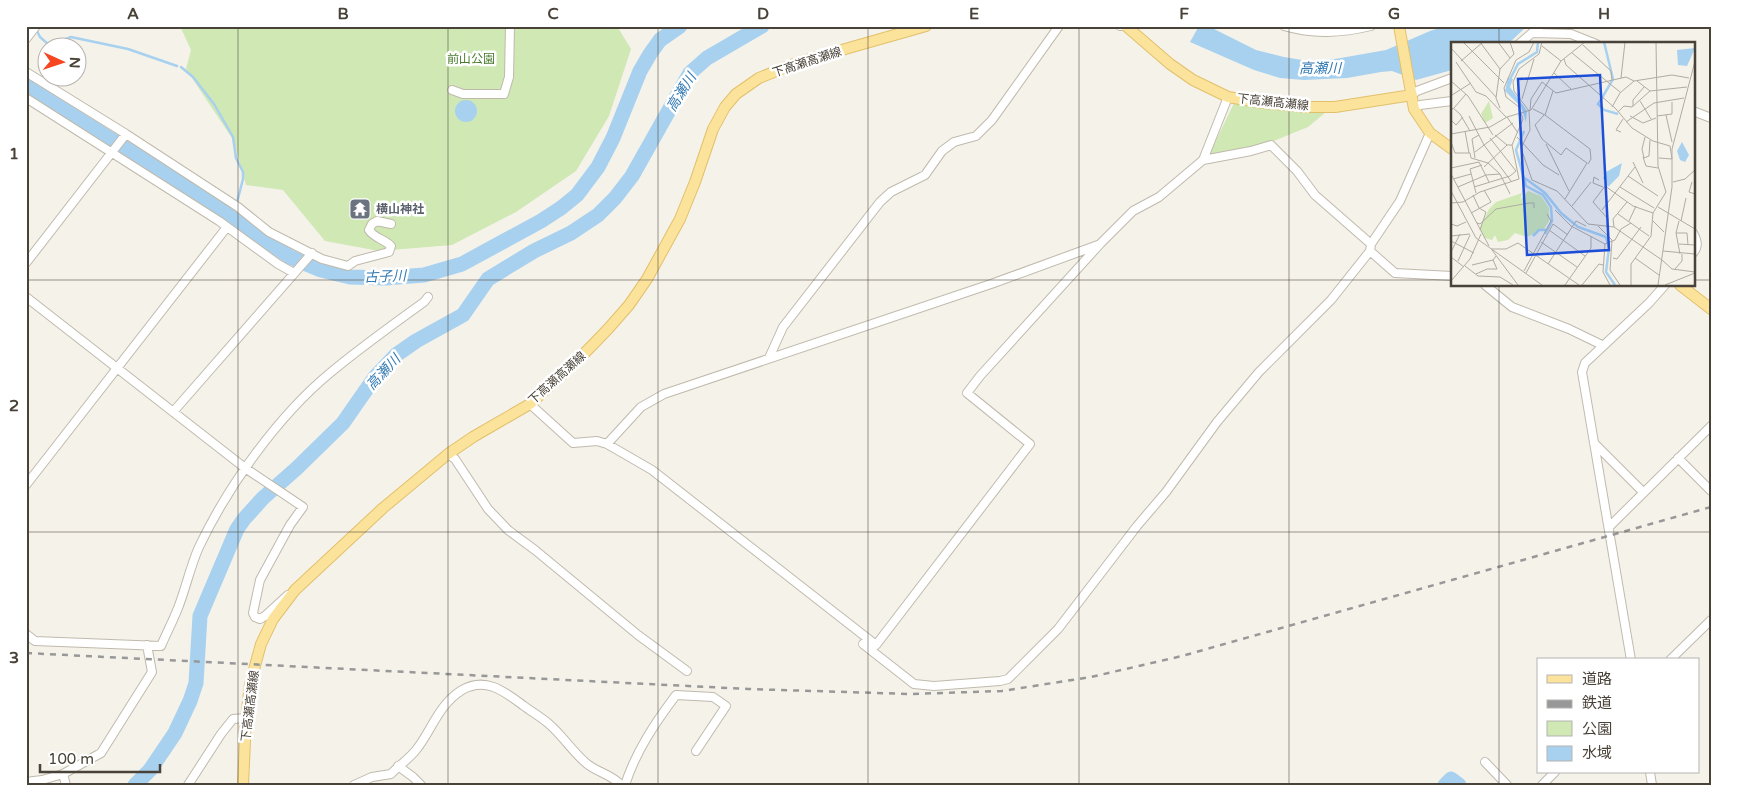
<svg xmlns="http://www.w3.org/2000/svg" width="1737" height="811" font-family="'Varela Round','Noto Sans JP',sans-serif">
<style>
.green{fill:#cfe8b4}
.water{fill:#a8d1ef}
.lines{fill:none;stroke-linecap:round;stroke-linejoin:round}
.stream{stroke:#a8d1ef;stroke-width:2.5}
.river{stroke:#a8d1ef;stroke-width:15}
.minor-casing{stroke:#c0baad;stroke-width:10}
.major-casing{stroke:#e2c06b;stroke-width:12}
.minor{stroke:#fff;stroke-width:8}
.major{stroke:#fce39c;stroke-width:10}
.rail{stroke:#989898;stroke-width:2.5;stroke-dasharray:6 6;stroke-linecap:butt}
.grid{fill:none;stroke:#494238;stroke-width:1;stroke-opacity:0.55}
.labels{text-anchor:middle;stroke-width:5;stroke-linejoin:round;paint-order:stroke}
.park-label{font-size:12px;fill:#487a2c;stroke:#fff}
.street-label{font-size:12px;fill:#494238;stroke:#fff}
.worship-label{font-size:12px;font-weight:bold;fill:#5b616d;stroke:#fff;text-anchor:start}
.water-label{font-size:14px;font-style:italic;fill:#327ab3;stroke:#fff}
.inset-river{fill:none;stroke:#a8d1ef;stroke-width:2.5}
.inset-road{fill:none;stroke:#b0aca3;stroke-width:1}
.view{fill:#1d4ed8;fill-opacity:0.15;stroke:#1d4ed8;stroke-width:2.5}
.inset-edge{fill:none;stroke:#494238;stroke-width:2.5}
.neatline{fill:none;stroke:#494238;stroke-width:2}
.grid-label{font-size:16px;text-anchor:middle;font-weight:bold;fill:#494238}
</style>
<rect width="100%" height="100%" fill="#f5f2ea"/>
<path class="green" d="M180,26H617L631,49L609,116L576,171L516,212L452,245L379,251L325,241L283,190L246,185L234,141L186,69L191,50Z
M1235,101L1326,112L1308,127L1269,143L1209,155Z"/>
<path class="water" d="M1199,26H1208L1256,50L1284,57L1308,61L1335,59L1386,50L1430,31L1446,26H1527L1508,44H1452V70L1416,80L1392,71L1381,72L1347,78L1304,80L1280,78L1254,70L1190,42Z
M455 111a11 11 0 1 1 22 0a11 11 0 1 1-22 0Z"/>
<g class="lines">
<path class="stream" d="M37,31L40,37L49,45H57L63,40L71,37L128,49L177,66
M181,67L193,77L214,104L233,137L236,158L243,172V179L233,218"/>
<path class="river" d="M26,86L186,186L290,257L321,270L350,277L385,278L424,275L462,264L541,221L561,208L577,195L598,167L613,138L640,71L650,54L660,40L680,26
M135,785L150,770L175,733L190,701L196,683L200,616L237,529L244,519L263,498L297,468L343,423L375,377L396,355L416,341L463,315L488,279L534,251L571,233L598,215L615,198L632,176L690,73L707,58L762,26
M1445,785L1451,779L1459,785"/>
<g class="minor-casing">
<path id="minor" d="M1120,26H1121
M1284,26C1314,35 1341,33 1371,26
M1533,33L1571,34L1596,44
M26,39L36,26
M1519,44L1540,26
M26,72L126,134L238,207L269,232L322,259L348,266L355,261L389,252L391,246C384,239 374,238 369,230L372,224L377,221L391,224
M452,90L463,94H504L509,77L510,26
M1412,95L1417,91L1452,78
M26,98L219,221L278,264L294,273
M1414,109L1420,105L1452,101
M1693,111L1711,118
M1203,160L1251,151L1271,145L1297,171L1315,195L1371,244
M1693,233C1697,240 1699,246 1693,253
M1370,251L1395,273L1452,276
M26,263L126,134
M1485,285L1512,307L1569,329L1602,345
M26,297L245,468L303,507L290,525L260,580L253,613L255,617L260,619L265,616L288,595
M769,358L783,327L880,202L891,192L925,175L942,151L954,142L976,136L992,120L1059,26
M530,404L573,443L597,441L607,444L652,470L876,645L1030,444L967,393L980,376L1100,244L1133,211L1159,197L1203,160L1228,97
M173,412L312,253
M1594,443L1643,492
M607,444L641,407L664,394L991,284L1098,245
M448,454L455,459L488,509L508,530L535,550L638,635L687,671
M1678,458L1711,491
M26,485L227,227
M1609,527L1711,426
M26,634L35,641L161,646C166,634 173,621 178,608C186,588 190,567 199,547C228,486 278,416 330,373C360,348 392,325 424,302L428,297
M863,644L914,684L934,686L1000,681L1008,679L1058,629L1137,526L1166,492L1217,422L1259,372L1331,300L1370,251L1371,244L1400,201L1430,133
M1631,660L1582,372L1585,363L1649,303L1665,285
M1670,660L1711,620
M1485,762L1507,785
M398,766L413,777L421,785
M1650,772L1652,785
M63,774L101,753L152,672L147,645
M26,782L42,780L63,774L66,785
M188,785L221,734L233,719L246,718
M354,785L372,777L391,774C399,765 409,759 416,750C432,730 438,705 462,690C486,676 505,692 524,706C532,712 541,717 549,724C562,735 572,751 586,763C596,772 611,774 621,785
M625,785C636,751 655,723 676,695L713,697L726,706L696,751
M1542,785L1555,772"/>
</g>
<g class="major-casing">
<path id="major" d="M1126,26L1170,64L1193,80L1228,97L1264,103L1306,107H1335L1412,95
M1399,26L1414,109L1430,133L1452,149
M1680,285L1711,309
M243,785L246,718L250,684L261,644L273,619L295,590L383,508L448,454L473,437L530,404L576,362L608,329L629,305L647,279L680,219L695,182L713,129L725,107L736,94L759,78L796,63L926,26"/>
</g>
<use href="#minor" class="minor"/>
<use href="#major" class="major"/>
<path class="rail" d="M26,653L748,689L911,694L1002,691L1091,677L1182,656L1711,507"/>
</g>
<path class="grid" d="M238,26V785M448,26V785M658,26V785M868,26V785M1079,26V785M1289,26V785M1499,26V44M26,280H1452M1693,280H1711M1499,285V785M26,532H1711"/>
<defs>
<g id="temple-square" transform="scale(1.125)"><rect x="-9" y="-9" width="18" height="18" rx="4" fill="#6b7280" stroke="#fff"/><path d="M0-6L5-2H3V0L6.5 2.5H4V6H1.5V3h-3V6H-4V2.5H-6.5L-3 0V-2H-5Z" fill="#fff"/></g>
</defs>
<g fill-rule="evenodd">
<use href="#temple-square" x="360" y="209"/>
</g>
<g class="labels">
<g class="park-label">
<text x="471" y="63">前山公園</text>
</g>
<g class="street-label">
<text transform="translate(807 62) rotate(-18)" y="4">下高瀬高瀬線</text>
<text transform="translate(1273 102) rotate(6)" y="4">下高瀬高瀬線</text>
<text transform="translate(557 378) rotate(-42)" y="4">下高瀬高瀬線</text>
<text transform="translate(250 706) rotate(-83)" y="4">下高瀬高瀬線</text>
</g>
<g class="worship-label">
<text x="376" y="213">横山神社</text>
</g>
<g class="water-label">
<text x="1320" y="73">高瀬川</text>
<text transform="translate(681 92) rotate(-58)" y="5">高瀬川</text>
<text transform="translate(385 276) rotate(-2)" y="5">古子川</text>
<text transform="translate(383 372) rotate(-47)" y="5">高瀬川</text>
</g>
</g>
<g transform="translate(1451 42)">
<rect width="244" height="244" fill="#f5f2ea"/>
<path d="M38,59L42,76L34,81L30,72ZM77,149L90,154L98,166V179L93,187L76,195L64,191L57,198L47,200L44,193L41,198L34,196L29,186L38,167L45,160L71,151L69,158Z" fill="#cfe8b4"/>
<path d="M244,6L236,24L227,23L226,8ZM57,35L62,37L59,45L76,69L74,92L75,80L70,65L54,49ZM231,100L238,113L234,120L229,118L226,109ZM171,121L168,134L157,145L152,136L155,130Z" fill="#a8d1ef"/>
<path class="inset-river" d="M58,39L67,22L86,10L87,0M151,56L162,37L153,0M151,56L147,62L153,68L167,72M73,89L65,108L75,144L92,153L100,165L101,179L94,192M71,134L94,151L110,171L127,185L155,195L158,206L155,230L164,243M82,194L88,188H97"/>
<path class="inset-road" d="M12,0L53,41M29,0L49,27L45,56L49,66M47,0L59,16M132,3L160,29L161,38M91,4L110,19M0,6L45,55M121,11L169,50M113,17L115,23L165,67L181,86L202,99L219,104M10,19L32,0M5,20L25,50L35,54L55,75M49,27L63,12L59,0M103,31L120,47M170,36L174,0M0,39L17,54L42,93M186,39L199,49L236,45M1,53L20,41M71,57L83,17M189,59L200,77M182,64V58L193,45M161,65L169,51L183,39L221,33L238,36M3,66L15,52M82,67L94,73L139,107L140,117L137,122M79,68L80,57L91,40L105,51L175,35L183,39M0,69L2,66L9,72L19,89M78,69L63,49L62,40L68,27L88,12L91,0M78,69L79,88L70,106L81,138L106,149L137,182L163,185L211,218M167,70L173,64L181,65L199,49M93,73L84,83L91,97L110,113L115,106L136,121L114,157M94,73L102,49M215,73L221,100M18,74L33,103L60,139M179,74L192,81L205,76M206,74L221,72V60M56,75L67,91M0,78L5,83L12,75M175,80L203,61L233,56M14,89L18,111M170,90L165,88L172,77M0,92L39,85L56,75L80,68L110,19L134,0M44,93L56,103H61M66,95L92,123L108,133M194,95L191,107L193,116L198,114L199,98M0,100L4,111H19L20,116L37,121M95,102L118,149M0,108V124M24,110L62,81M192,115L195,124L207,126M24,116L21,97L28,93M208,116L221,117L219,104M182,120L192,141M37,121L49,132L59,152M33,125L56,103M0,126L28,120L38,140M0,132L38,204M177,134L207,154M2,137L20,132M148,138L143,135L142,141L152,145M222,140L234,137L244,128M241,140L238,150L244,152M7,145L35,133L49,132M23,145L59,134L65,129L39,96M169,145L203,166M0,149L25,196L91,243M25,151L19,127L31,123M22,153L28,166L35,170L29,188M0,161L12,160L29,150L68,137L61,103L72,77L68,65L55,55L53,46L65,18L78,10L83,0M121,164L140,140M207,165L244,187M104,168L120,184L154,202M151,168L184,125M20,171L40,160L33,148M167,172L198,194M178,179L185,164M202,179L213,190M228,179L225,191L229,212M230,179L235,156M26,181L29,182L45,167L78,161H83V166M0,182L6,184L15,180M102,182L117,193M147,184L161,198L159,228L169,243M156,184L157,177L142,160L154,144L182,164L202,171M163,185L162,177L176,160M98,188L134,214M225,191H236L237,203M0,194L19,192M0,199L23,211M90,200L126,225M228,202L244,203M40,207H55L67,201L128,243M41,208L67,243M212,209L244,212M0,210L9,192M0,215L13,225M162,216L166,217L190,185M184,216L208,233M211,218L221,227L244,230M7,219L19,193M97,222L125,179L135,184M21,223L42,218L45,214M14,224L27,234L49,235L62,243M224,227L231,219V212M73,229L100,179L96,172M75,231L102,182M25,232L36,227H46L42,218M0,239L19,217L30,192M114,243L140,206V194M131,243L148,222L152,223M159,243L152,230L154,202L164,198L170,187L180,181M180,243V222L200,194L202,171L215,150L207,124L205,0M207,243L221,145V107L244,19M214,243L244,231"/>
<path class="view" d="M149,33L158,208L76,213L67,37Z"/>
<rect width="244" height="244" class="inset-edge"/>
</g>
<rect width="1737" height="811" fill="none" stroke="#ffffff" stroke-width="55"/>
<rect x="1537" y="658" width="162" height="115" fill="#ffffff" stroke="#b6b3af"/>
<rect x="1547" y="675" width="25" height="8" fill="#fce39c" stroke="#b6b3af"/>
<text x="1582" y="684" font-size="15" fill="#494238">道路</text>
<rect x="1547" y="700" width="25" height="8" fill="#989898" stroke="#b6b3af"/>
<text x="1582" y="708" font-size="15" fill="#494238">鉄道</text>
<rect x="1547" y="721" width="25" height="15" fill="#cfe8b4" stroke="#b6b3af"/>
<text x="1582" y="734" font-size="15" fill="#494238">公園</text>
<rect x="1547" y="746" width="25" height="15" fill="#a8d1ef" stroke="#b6b3af"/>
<text x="1582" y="758" font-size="15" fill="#494238">水域</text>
<g transform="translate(62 62) rotate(93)"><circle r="24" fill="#ffffff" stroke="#b6b3af"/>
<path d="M0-4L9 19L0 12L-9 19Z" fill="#f54521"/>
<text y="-8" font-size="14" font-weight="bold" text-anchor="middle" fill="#494238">N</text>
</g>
<path d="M40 764v8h120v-8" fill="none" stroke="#494238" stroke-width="2.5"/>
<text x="48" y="764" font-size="15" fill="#494238" stroke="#ffffff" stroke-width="4" paint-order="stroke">100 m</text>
<rect x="28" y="28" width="1682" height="756" class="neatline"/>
<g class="grid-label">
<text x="133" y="19">A</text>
<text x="343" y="19">B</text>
<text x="553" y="19">C</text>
<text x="763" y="19">D</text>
<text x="974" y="19">E</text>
<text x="1184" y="19">F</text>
<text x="1394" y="19">G</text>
<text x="1604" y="19">H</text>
<text x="14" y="159">1</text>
<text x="14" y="411">2</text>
<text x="14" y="663">3</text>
</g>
</svg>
